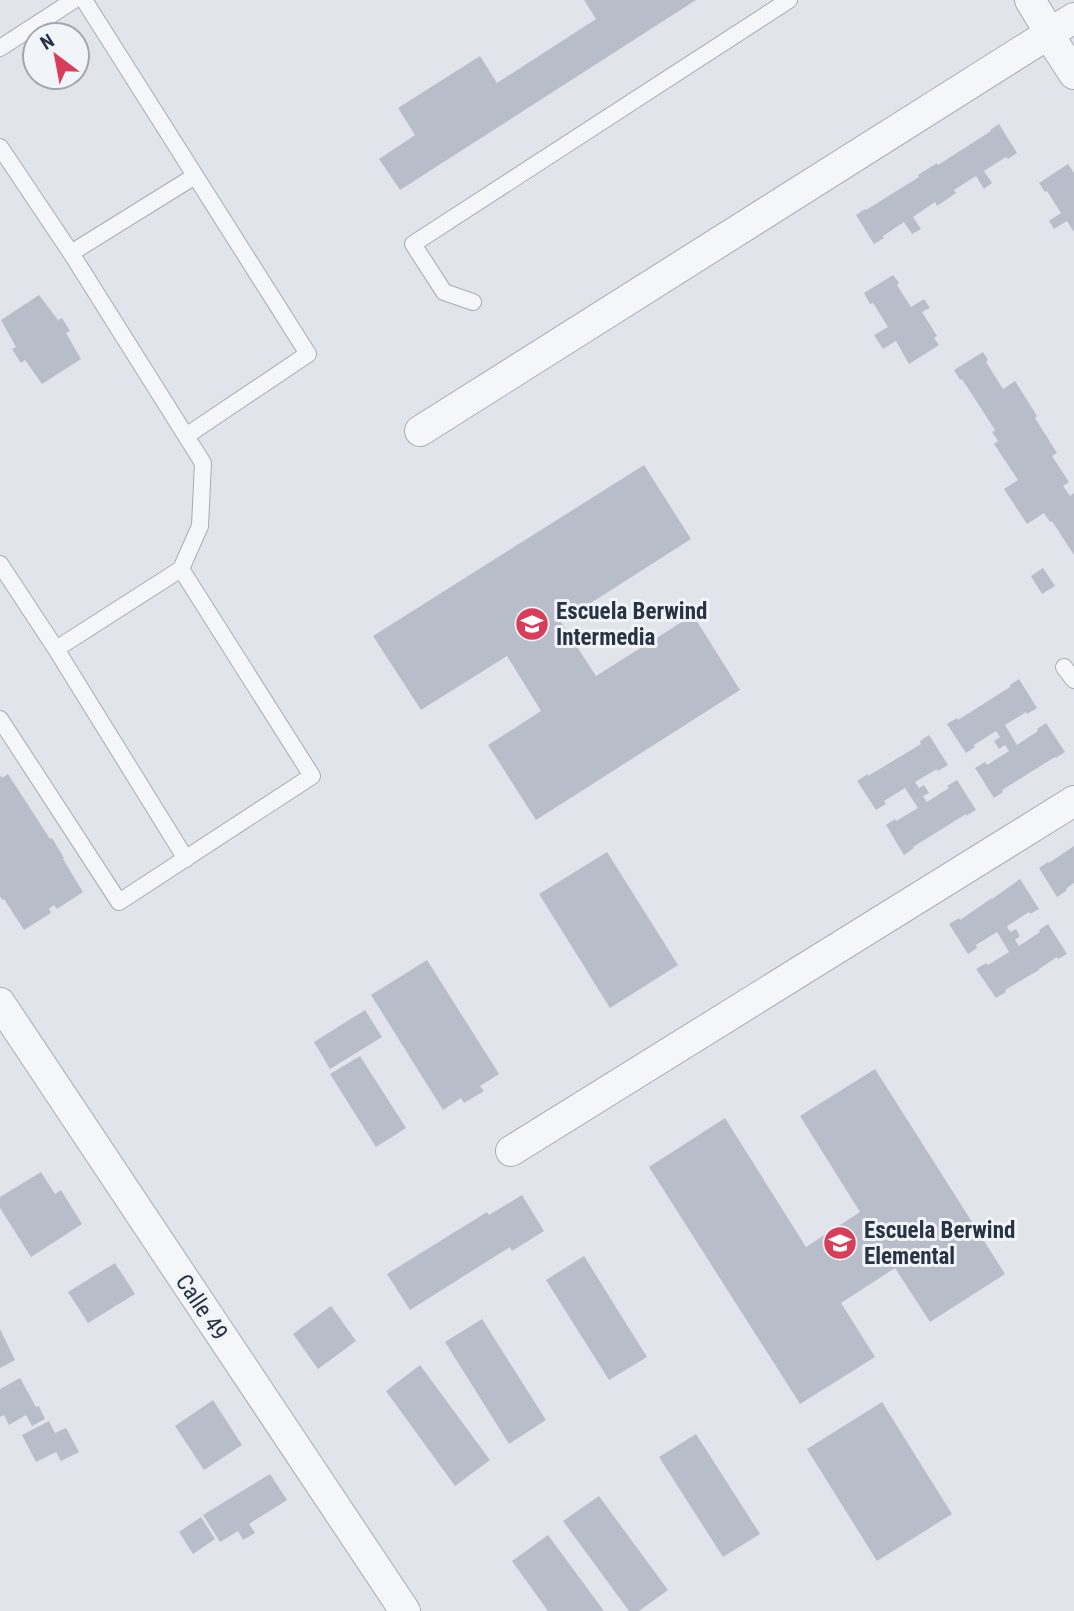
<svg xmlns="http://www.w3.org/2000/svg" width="1074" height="1611" font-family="'Roboto Condensed',sans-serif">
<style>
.building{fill:#b8bec9}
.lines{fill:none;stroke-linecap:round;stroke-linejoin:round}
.lane-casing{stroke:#a6acb6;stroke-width:18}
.street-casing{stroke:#a6acb6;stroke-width:32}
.lane{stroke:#f4f6f9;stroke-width:16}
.street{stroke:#f4f6f9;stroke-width:30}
.labels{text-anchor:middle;stroke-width:6;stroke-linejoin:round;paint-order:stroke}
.poi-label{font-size:23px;font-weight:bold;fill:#283344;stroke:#f1f4f8;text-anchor:start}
.street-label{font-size:23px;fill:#283344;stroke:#f1f4f8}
</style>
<rect width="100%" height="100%" fill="#e1e5eb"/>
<path class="building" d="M584,0H696L400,190L379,159L415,135L398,108L480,56L497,83L596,19Z
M999,124L1017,153L1008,159L1006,157L984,171L992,183L984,189L976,176L954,190L956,193L937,206L935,202L913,217L921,229L912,234L904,222L883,236L884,238L874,244L856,215L865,209L866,210L919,177L918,175L937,163L938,165L991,131L990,130Z
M1068,164L1074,173V232L1067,221L1054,229L1049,221L1061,213L1047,191L1045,192L1039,183Z
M893,275L899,283L897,285L911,307L924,299L930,308L922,312L937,336L934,338L939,345L909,364L896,341L883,349L874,335L888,327L873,303L870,304L864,293Z
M39,295L58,320L62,318L70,331L66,333L81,359L42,384L25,360L21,363L12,349L16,347L1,320Z
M983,352L988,360L986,362L1003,389L1015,381L1037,416L1035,418L1057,453L1052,456L1069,482L1063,486L1070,496L1074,493V555L1052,521L1050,522L1044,513L1027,524L1004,489L1018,480L994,444L998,441L992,432L995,430L962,379L960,380L954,370Z
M644,465L691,539L561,622L596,676L693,615L740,690L536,820L488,745L541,711L507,656L421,710L373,636Z
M1043,568L1055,586L1042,594L1031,576Z
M1019,679L1037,708L1027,714L1026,712L1005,725L1017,745L1038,731L1037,729L1046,723L1065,752L1056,758L1055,757L1002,790L1003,792L994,798L975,768L985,762L987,765L1009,751L1005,745L999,749L994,741L1000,737L996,731L974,745L975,747L966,753L947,724L957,718L958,720L1010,687V685Z
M929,735L948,765L938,771L937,769L915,782L919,788L924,785L929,793L923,796L927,802L949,788L947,786L957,780L976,810L966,816V814L913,847L914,848L904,855L886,825L895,819L896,821L918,808L905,788L884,801L886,804L876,810L857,781L868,774V776L921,744L920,741Z
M8,774L50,839L52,838L64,858L63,859L83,892L57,909L54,905L49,909L51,913L24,930L4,899L2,900L0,896V775L2,778Z
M1074,846V883L1067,888L1066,891L1057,897L1039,868L1048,862L1049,863Z
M607,852L678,965L610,1008L539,894Z
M1020,879L1039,909L1030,914L1029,912L1007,926L1010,932L1016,929L1020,936L1015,940L1019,946L1040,932L1039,930L1048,924L1067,954L1058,959L1057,957L1039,969V970L1005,990L1006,992L996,998L976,969L986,963L988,965L1009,952L997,932L976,945L977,948L968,954L949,924L959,918L960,920L992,898V899Z
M427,960L499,1074L480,1086L484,1091L464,1103L461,1098L443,1110L371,995Z
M365,1010L382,1037L330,1069L314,1042Z
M360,1056L406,1128L376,1147L330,1074Z
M875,1069L1005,1274L930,1322L895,1268L841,1303L875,1357L800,1404L649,1167L725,1118L806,1247L860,1212L800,1116Z
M41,1172L55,1194L61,1190L82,1224L31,1257L0,1208V1197Z
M522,1195L544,1231L512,1251L510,1247L410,1310L387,1274L487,1212L489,1215Z
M584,1256L647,1357L609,1380L546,1280Z
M115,1263L135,1294L88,1323L68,1292Z
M331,1306L356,1341L318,1369L293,1334Z
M482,1319L546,1420L509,1444L445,1342Z
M0,1329L15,1360L0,1368Z
M420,1365L490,1460L455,1486L386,1391Z
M20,1378L36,1407L39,1406L45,1419L32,1426L26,1415L9,1425L4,1415L0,1417V1389Z
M213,1400L242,1445L204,1470L175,1426Z
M882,1402L952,1514L877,1561L807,1449Z
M49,1421L55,1433L66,1428L79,1452L61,1461L56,1452L36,1462L22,1435Z
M696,1434L760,1534L723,1557L659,1457Z
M270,1474L287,1500L249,1524L255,1533L243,1540L238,1531L220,1542L203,1515Z
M599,1496L668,1590L639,1611H629L563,1521Z
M201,1517L215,1539L193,1554L179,1532Z
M548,1535L604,1611H548L512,1561Z"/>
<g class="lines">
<g class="lane-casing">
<path id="lane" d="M84,0L308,354L186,436
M0,48L74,0
M0,147L71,253L203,463L200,526L181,569
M71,253L195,176
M473,302L444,292L413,244L789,0
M0,564L56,649L181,569L312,776L119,902L0,719
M56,649L186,859
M1064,667L1074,680"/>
</g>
<g class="street-casing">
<path id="street" d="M1030,0L1050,33L1048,34L1074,74
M420,431L1074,18
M0,1003L405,1611
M511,1151L1074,801"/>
</g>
<use href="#lane" class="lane"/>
<use href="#street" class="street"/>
</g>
<defs>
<g id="school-disc" transform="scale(1.75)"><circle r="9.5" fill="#d83e59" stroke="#f1f4f8"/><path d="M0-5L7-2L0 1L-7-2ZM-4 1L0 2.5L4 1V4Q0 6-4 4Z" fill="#fff"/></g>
</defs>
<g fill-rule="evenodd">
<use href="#school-disc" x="532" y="624"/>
<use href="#school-disc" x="840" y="1243"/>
</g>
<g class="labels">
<g class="poi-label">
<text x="556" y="619">Escuela Berwind<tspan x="556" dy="26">Intermedia</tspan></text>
<text x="864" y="1238">Escuela Berwind<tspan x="864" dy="26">Elemental</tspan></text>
</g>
<g class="street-label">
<text transform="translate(202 1307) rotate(56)" y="8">Calle 49</text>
</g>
</g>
<g transform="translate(56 56) rotate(328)"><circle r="33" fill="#f1f4f8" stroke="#a1a7b0" stroke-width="2"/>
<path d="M0-5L12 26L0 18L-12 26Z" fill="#d83e59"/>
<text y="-10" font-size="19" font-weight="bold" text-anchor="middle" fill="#283344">N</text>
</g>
</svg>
